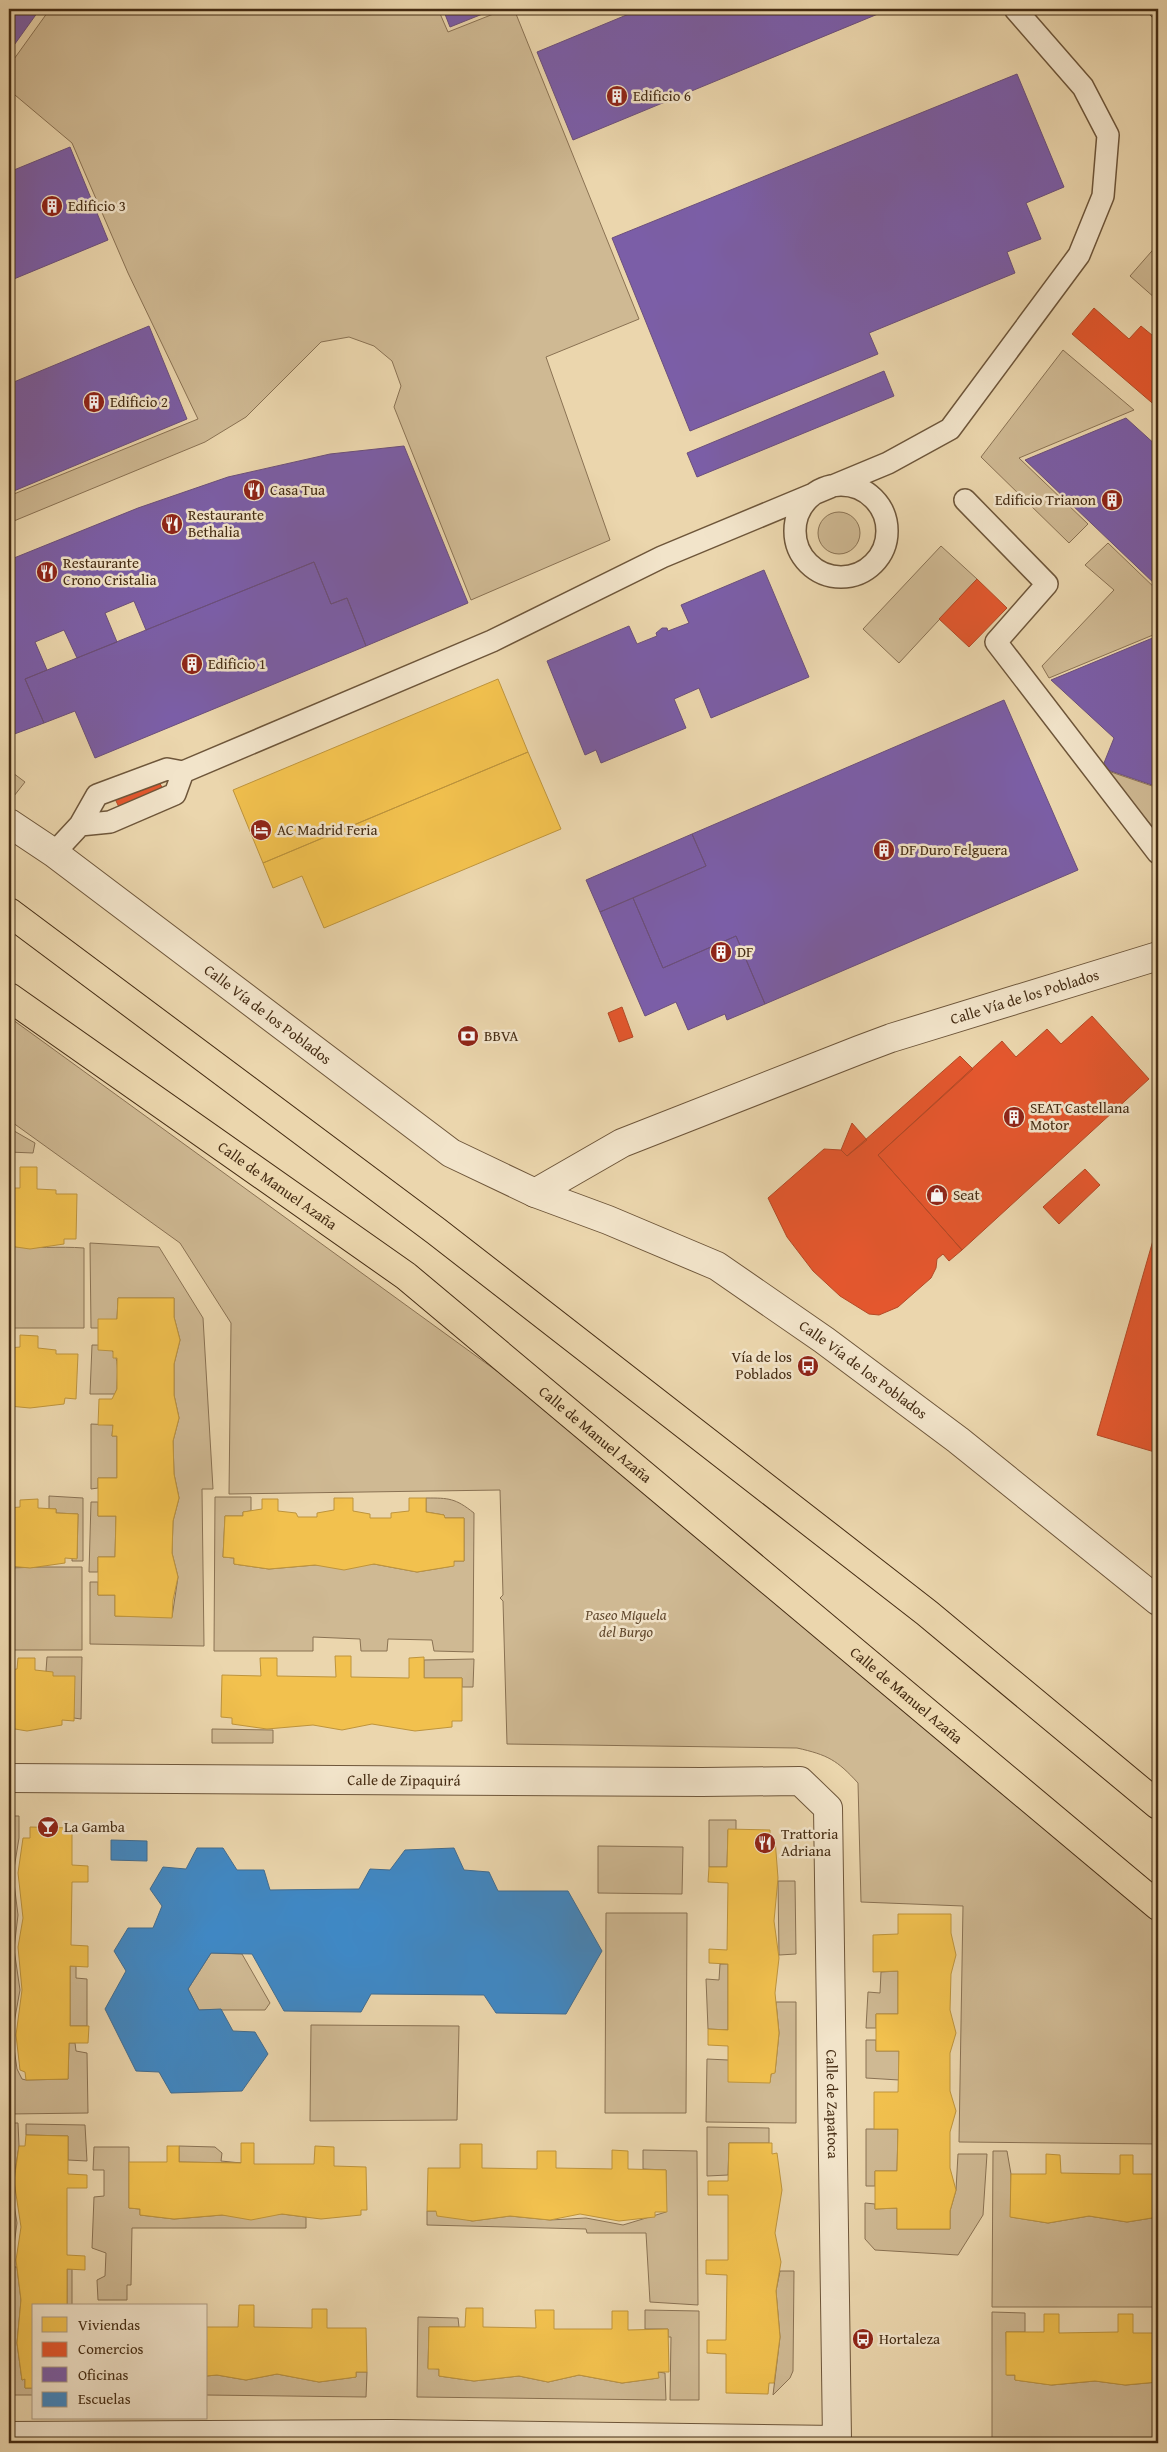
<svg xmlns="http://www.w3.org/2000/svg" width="1167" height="2452" font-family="'Gentium Book Plus',serif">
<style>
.green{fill:#cfb993;stroke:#8a7253}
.homes{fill:#f2c14e;stroke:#be943c}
.shops{fill:#e4572e;stroke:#b44a26}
.offices{fill:#7b5ea7;stroke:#6b4f7b}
.schools{fill:#3f88c5;stroke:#416c90}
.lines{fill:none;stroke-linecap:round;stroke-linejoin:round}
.lane-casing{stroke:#6e563a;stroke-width:24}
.street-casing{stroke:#6e563a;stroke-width:30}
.highway-casing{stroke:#452c13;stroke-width:30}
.lane{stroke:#f2e4ca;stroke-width:21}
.street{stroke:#f2e4ca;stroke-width:28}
.highway{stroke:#ebd6ad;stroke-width:28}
.rail-casing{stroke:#452c13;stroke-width:5.5}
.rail{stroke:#f2e4ca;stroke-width:4;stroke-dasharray:11;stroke-linecap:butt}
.labels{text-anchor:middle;stroke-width:5;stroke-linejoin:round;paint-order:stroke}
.poi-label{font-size:15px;fill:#452c13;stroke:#f2e4ca;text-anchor:start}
.street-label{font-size:15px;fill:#452c13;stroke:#f2e4ca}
.park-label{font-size:15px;font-style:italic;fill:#61482d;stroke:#f2e4ca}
</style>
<rect width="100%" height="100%" fill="#ebd6ad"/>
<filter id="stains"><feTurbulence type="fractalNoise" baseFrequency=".004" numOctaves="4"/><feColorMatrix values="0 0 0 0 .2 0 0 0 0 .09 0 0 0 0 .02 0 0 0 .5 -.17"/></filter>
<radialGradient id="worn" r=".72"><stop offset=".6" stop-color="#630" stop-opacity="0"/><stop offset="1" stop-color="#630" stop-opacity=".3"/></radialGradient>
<path class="green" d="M50,9H438L448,32L506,9H514L639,319L546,357L610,540L471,600L394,407L401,386L392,361L374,346L349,337L321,342L246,417L205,442L9,523V496L198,419L128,273L72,143L9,90V66Z
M1158,244V297L1156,299L1130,276Z
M1063,350L1134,410L1019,458L1088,524L1069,543L981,457Z
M818 533a21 21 0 1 1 42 0a21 21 0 1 1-42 0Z
M1108,543L1158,591V629L1153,635L1049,678L1042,666L1114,590L1085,565Z
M941,546L977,579L899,663L863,629Z
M9,770L25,782L14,796L9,792Z
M1105,770L1158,788V833Z
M9,1017L567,1422L1158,1895V2144L959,2142L963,1906L861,1902L858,1783C837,1760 828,1755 797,1748L507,1744L503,1601L500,1598L503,1595L500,1490L229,1494L231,1323L180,1243L9,1120Z
M9,1128L35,1143L33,1153L9,1152V1166Z
M90,1243L159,1247L203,1318L213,1489H202L204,1646L90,1644V1582H98V1595H115V1616L172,1617L178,1577L172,1553L173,1521L179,1498L174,1474L173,1441L179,1418L174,1395V1364L180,1340L174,1317V1298H118L117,1319L98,1328H91Z
M9,1246C34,1249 59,1246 84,1248V1328H9Z
M92,1345C123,1344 117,1367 117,1389L115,1394H90Z
M91,1424L113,1425L112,1436H117V1478H98V1488L91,1489Z
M49,1496L83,1498V1561H72V1558H77L78,1514L56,1513V1509H49Z
M215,1497H251V1511L243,1512V1516H225L223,1557L234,1558V1564L269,1569L315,1565L374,1564L417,1572L453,1566L454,1561H464V1518H445L444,1515L426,1512V1498C449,1498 455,1498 474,1513L473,1652L434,1651L432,1640L388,1639L387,1651H361L360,1639L313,1637V1651H214Z
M91,1502H98V1516H116L115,1557H98V1572H89Z
M41,1567H82V1650H9V1568Z
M47,1657H82L81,1719L74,1718L46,1671Z
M474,1659L473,1687H462V1678H424V1660Z
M212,1729L273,1730V1743H212Z
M9,1816H19V1838L13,1875L18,1915L14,1949L20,1990L12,2034L17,2069L22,2079L26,2080L68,2079L69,2043H75L76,2051L87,2053L88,2113L9,2114Z
M709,1820H736V1830H728L727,1867H709Z
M598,1846L683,1847L682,1894L598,1893Z
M778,1881H795L796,1954L779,1955Z
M606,1913H687L686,2113H605Z
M211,1953L242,1954L270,2003L265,2010H199L188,1989Z
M720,1964H728V2030L708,2029L706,1979L719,1980Z
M70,1966H76V1978L87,1979V2026H70Z
M898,1971V2014H876V2028H866L868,1992L880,1993L881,1972Z
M776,2002H796V2123L706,2122L707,2059L728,2060L770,2082L771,2074L775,2072L779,2033Z
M311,2025L459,2026L457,2120L310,2121Z
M866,2040H876V2051H899V2080L866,2078Z
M9,2123H18L19,2146L14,2178H9Z
M26,2124L85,2125L87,2161L68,2160V2136L26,2135Z
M707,2127L769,2128V2143H729L728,2175L707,2176Z
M866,2129H898L897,2171H875V2186H866Z
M179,2146L215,2147L222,2153L221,2161L241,2163L179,2162Z
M94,2147H129V2208L140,2209V2215L174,2219L222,2215L282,2214L306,2217V2228H132L131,2285H127V2300H98L97,2280L105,2276L106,2253L92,2248L94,2197L104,2196V2170H93Z
M643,2150L697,2151L698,2305L650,2302L646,2233H587L586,2229L427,2225V2211H436L472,2221L510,2216L550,2220L586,2218L623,2225L666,2212V2170L643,2169Z
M993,2151H1007L1011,2174V2217L1048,2223L1089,2216L1127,2222L1158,2217V2307H992Z
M958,2154H987L983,2215L958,2255L875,2250L865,2239V2203L875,2204V2209L897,2208V2229H950V2211L956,2190Z
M9,2186H11L17,2223L12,2260H9Z
M9,2267H17L21,2300L17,2343L22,2380L25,2379V2388H34V2395H9Z
M67,2269H72V2305L75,2306H67Z
M780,2271H794L793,2371L790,2378L773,2395L780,2337L776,2291Z
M645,2310L699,2311V2400H670L671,2337H668V2329H645Z
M992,2312L1025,2313V2332H1006L1007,2375H1015V2380L1052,2385L1095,2381L1126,2385L1158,2382V2443H992Z
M418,2317L458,2318L459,2327H429L428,2368L439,2369V2376L474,2381L519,2376L548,2382L579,2375L622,2383L658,2378V2372L665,2373L666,2400L417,2397Z
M356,2372H367L366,2397L206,2395V2376L217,2375L246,2380L277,2374L319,2382L356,2377Z"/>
<path class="homes" d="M498,679L528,752L263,863L233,790Z
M528,752L561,829L324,928L302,876L273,888L263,863Z
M20,1167H37V1189L56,1190V1194H77L76,1239H64V1244L30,1249L9,1246V1188H20Z
M118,1298H174V1317L180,1340L174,1364V1395L179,1418L173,1441L174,1474L179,1498L173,1521L172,1553L178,1577L173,1600L172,1618L115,1616V1595H98V1557H115L116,1516H98V1478H117V1436H112L113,1425H98L99,1399H112L117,1389V1358H113V1351L98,1350V1319H117Z
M20,1335L38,1336V1348L56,1350V1354H78L76,1399L65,1398L64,1404L30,1408L9,1406V1348L20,1347Z
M334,1498H353V1511L370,1514V1518H391V1513L409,1511V1498H426V1512L444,1515L445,1518H464V1561H454V1566L417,1572L374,1564L344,1570L315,1565L269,1569L234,1564V1558L223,1557L225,1516H243V1512L262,1509V1499H278V1511L296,1513L298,1517H317V1513L334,1510Z
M38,1499V1508L56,1509V1513L78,1514L77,1559L65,1558V1563L30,1568L9,1566V1508L20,1507V1500Z
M335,1656H351V1677L409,1678V1658L424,1657V1678H462V1721H452V1727L415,1731L372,1724L342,1730L313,1725L267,1729L232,1724V1718L221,1717L222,1675L261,1676L260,1658H277V1676L336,1677Z
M18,1658H35V1670L53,1672V1676H75L74,1721L62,1720V1725L27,1731L9,1728V1670L17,1669Z
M30,1827L72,1828V1865L88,1866V1882H72L71,1945L88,1946V1967L70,1966V2026H89L88,2043H69L68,2079L26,2080L25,2072L20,2070L16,2035L22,1990L18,1947L23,1918L18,1873L23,1838H30Z
M728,1829L770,1830V1838L775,1839L778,1878L774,1921L779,1958L775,1993L779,2033L775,2073L771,2074L770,2083L728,2082V2046L708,2045V2029L728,2030V1964L709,1963V1949L727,1950L728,1883L708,1882L709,1867H727Z
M898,1914H951V1933L956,1955L951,1974L950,2010L956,2033L950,2053V2091L956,2111L950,2132V2168L956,2190L950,2211V2229H897V2208L875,2209V2171H897L898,2129H874V2092H898L899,2051H876V2014H898V1971L873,1972V1935L898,1934Z
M26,2135L68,2136V2174L87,2175V2188H67V2255L85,2256V2270L67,2269V2306H34V2388H25V2379L22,2380L17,2343L21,2300L16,2260L21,2227L14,2181L19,2146H25Z
M241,2143H254V2164H314L315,2146L334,2147V2166L366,2167L367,2210H361V2215L321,2219L282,2214L251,2220L222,2215L174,2219L140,2215V2209L129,2208V2162H167V2146H179V2162L241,2163Z
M729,2143H772V2154L777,2153L782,2190L775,2233L781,2262L776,2291L780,2337L774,2383H769L768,2394L726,2393V2354L707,2353V2340H726L727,2275L706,2274V2260H728V2195H708V2181H728Z
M460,2144H482V2168L537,2169V2151H556V2168L612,2169V2150L628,2151V2169L666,2170L667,2212H655V2217L619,2221L580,2214L550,2220L510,2216L473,2221L437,2216L436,2211H427L428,2168H460Z
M1046,2154L1060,2155L1061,2173L1120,2174V2155H1133V2174H1158V2217L1127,2222L1089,2216L1048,2223L1010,2217L1011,2174H1046Z
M239,2305H254V2327L312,2328V2309H327V2328H366L367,2372H356V2377L319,2382L277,2374L246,2380L217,2375L206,2376V2327H238Z
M466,2308H483V2327L536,2328L535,2310H554V2329H612V2311H628V2330L668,2329L669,2372H658L659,2378L622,2383L579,2375L548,2382L519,2376L474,2381L439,2376V2369H428L429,2327H465Z
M1044,2314H1059V2333L1118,2332V2314H1133V2333H1158V2382L1125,2385L1095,2381L1051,2385L1015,2380V2375H1006V2332H1044Z"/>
<path class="shops" d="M1094,308L1129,339L1141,326L1158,340V408L1072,334Z
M977,579L1007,608L969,647L939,619Z
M158,779L164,792L120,809L114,797Z
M622,1007L633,1037L619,1042L608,1013Z
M1092,1016L1149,1079L962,1250L878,1155L1002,1041L1016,1057L1047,1029L1061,1044Z
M960,1056L973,1069L878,1155L962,1250L949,1261L943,1254L937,1259L936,1268L931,1278L898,1307L879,1315L869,1314L840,1296L813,1271L787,1237L768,1198L824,1149L841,1150L847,1156Z
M852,1123L867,1140L847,1156L841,1150Z
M1085,1169L1100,1185L1059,1224L1043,1207Z
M1158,1223V1453L1097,1435Z"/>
<path class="offices" d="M9,9H40L12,48L9,43Z
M443,9H495L450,27Z
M641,9H890L573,140L537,52Z
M1017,74L1064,187L1026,203L1041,239L1007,252L1015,273L869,333L878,354L690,431L612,238Z
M70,147L108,240L9,281V172Z
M149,326L187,419L9,493V384Z
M884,371L894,396L697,477L687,453Z
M1126,418L1158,447V587L1025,460Z
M404,446L468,603L366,646L347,598L331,604L314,562L146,630L134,601L105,613L117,642L77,658L64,630L35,642L47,670L25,679L44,723L9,736V560L138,508L228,477L330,454Z
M314,562L331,604L347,598L366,646L95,758L75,711L44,723L25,679Z
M764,570L809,677L711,718L699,688L674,699L686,728L601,763L596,750L585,755L547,661L629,626L637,644L657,636L656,633L662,628H667L668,631L689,623L681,605Z
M1158,634V787L1102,768L1114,738L1051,680L1155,637Z
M1004,700L1078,870L765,1004L736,936L663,968L633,898L706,866L692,834Z
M692,834L706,866L600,912L586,880Z
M633,898L663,968L736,936L765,1004L727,1020L725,1014L688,1030L676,1002L645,1016L600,912Z"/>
<path class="schools" d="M111,1840L147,1841V1861L111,1860Z
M197,1848H223L237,1870H264L270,1890L359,1889L370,1869L390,1870L405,1850L454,1848L464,1870L489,1872L498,1891H568L602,1951L566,2014L496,2013L484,1995L371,1994L361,2012L284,2011L252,1954L211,1953L188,1989L199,2010L221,2009L233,2031L255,2032L268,2054L242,2091L171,2093L159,2072L136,2071L105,2009L126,1971L114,1951L128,1928H153L162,1906L150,1889L163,1867L186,1869Z"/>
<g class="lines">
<g class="lane-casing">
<path id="lane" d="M795 531a46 46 0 1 1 92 0a46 46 0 1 1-92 0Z
M965,500L1047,584L996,642L1158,853
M80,825L110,822L175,794L183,772
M54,853L80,825L97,795L167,769L183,772L492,641L662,557L888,463L950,429L1079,255L1103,196L1108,135L1083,87L1015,9"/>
</g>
<g class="street-casing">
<g id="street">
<path id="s1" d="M9,823L54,853L451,1153L535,1193L608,1220L717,1266L824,1340L958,1440L1158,1601"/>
<path id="s2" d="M535,1193L622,1143L859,1050L891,1038L1158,956"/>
<path id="s3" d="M9,1778L702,1782L800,1781L828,1808L837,2440L391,2434L9,2436"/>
</g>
</g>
<g class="highway-casing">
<g id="highway">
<path d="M9,912L436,1231L927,1613L1158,1805"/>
<path id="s4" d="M9,997L406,1276L1158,1906"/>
</g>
</g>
<use href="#lane" class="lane"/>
<use href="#street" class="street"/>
<use href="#highway" class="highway"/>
<g class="rail-casing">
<path id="rail" d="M1148,9L1158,20"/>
</g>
<use href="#rail" class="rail"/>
</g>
<defs>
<g id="building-disc" transform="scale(1.125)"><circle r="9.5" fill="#8f2418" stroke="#f2e4ca"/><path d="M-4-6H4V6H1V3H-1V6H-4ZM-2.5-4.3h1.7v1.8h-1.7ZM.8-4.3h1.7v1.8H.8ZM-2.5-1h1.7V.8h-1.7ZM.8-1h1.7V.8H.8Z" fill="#fff"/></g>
<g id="restaurant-disc" transform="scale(1.125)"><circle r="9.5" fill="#8f2418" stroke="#f2e4ca"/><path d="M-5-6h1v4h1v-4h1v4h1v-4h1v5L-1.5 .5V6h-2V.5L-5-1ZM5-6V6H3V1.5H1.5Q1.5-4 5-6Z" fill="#fff"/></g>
<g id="hotel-disc" transform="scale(1.125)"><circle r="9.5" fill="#8f2418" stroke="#f2e4ca"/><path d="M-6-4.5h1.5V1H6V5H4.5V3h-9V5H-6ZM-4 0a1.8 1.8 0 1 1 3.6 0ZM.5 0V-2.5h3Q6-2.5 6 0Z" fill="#fff"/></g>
<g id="bank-disc" transform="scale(1.125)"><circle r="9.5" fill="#8f2418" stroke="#f2e4ca"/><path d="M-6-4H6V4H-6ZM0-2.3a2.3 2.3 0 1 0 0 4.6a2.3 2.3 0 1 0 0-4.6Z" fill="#fff"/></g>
<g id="shop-disc" transform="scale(1.125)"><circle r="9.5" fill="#8f2418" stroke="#f2e4ca"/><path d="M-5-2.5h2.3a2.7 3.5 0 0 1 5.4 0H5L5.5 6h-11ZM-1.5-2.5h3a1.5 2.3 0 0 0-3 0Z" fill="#fff"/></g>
<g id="bus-disc" transform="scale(1.125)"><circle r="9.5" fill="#8f2418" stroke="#f2e4ca"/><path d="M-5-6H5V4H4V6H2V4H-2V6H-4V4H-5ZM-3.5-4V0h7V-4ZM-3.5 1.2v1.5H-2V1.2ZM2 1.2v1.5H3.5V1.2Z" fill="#fff"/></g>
<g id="bar-disc" transform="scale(1.125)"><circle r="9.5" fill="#8f2418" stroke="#f2e4ca"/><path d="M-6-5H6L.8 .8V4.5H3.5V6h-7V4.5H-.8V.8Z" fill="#fff"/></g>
</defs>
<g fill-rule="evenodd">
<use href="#building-disc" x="617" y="96"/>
<use href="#building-disc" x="52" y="206"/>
<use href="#building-disc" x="94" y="402"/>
<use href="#restaurant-disc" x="254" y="490"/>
<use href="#building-disc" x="1112" y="500"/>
<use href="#restaurant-disc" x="172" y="524"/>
<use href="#restaurant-disc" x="47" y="572"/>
<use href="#building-disc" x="192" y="664"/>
<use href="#hotel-disc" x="261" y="830"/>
<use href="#building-disc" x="884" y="850"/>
<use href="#building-disc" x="721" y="952"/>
<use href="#bank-disc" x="468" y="1036"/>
<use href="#building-disc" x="1014" y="1117"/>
<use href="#shop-disc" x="937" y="1195"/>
<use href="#bus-disc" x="808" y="1366"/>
<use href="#bar-disc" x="48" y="1827"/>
<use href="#restaurant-disc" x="765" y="1843"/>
<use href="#bus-disc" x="863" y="2339"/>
</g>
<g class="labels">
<g class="poi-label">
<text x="633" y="101">Edificio 6</text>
<text x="68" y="211">Edificio 3</text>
<text x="110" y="407">Edificio 2</text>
<text x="270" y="495">Casa Tua</text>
<text x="1096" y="505" text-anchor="end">Edificio Trianon</text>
<text x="188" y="520">Restaurante<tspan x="188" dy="17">Bethalia</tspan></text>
<text x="63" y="568">Restaurante<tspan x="63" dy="17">Crono Cristalia</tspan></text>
<text x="208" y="669">Edificio 1</text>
<text x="277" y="835">AC Madrid Feria</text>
<text x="900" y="855">DF Duro Felguera</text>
<text x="737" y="957">DF</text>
<text x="484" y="1041">BBVA</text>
<text x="1030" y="1113">SEAT Castellana<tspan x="1030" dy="17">Motor</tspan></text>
<text x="953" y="1200">Seat</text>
<text x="792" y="1362" text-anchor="end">Vía de los<tspan x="792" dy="17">Poblados</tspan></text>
<text x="64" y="1832">La Gamba</text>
<text x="781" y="1839">Trattoria<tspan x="781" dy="17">Adriana</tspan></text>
<text x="879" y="2344">Hortaleza</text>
</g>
<g class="street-label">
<text dy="5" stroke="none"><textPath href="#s2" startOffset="529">Calle Vía de los Poblados</textPath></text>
<text dy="5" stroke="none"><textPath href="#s1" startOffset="322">Calle Vía de los Poblados</textPath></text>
<text dy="5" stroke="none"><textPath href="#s4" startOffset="328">Calle de Manuel Azaña</textPath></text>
<text dy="5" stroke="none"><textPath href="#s1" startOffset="1020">Calle Vía de los Poblados</textPath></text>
<text dy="5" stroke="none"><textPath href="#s4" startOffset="732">Calle de Manuel Azaña</textPath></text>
<text dy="5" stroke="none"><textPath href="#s4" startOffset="1138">Calle de Manuel Azaña</textPath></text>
<text dy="5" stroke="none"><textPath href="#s3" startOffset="395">Calle de Zipaquirá</textPath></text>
<text dy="5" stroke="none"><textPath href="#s3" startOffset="1126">Calle de Zapatoca</textPath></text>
</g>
<g class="park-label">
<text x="626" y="1620">Paseo Miguela<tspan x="626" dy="17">del Burgo</tspan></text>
</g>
</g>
<rect width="1167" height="2452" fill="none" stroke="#ebd6ad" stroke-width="30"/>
<rect x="10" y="10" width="1147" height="2432" fill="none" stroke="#452c13" stroke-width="2.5"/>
<rect x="15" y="15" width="1137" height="2422" fill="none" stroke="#452c13"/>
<rect x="32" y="2304" width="175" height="115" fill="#f2e4ca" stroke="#ad9a81"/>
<rect x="42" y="2317" width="25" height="15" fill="#f2c14e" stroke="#ad9a81"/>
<text x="78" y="2330" font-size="15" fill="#452c13">Viviendas</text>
<rect x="42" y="2342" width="25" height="15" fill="#e4572e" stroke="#ad9a81"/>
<text x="78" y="2354" font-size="15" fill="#452c13">Comercios</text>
<rect x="42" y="2367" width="25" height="15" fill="#7b5ea7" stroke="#ad9a81"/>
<text x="78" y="2380" font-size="15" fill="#452c13">Oficinas</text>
<rect x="42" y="2392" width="25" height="15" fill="#3f88c5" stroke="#ad9a81"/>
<text x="78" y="2404" font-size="15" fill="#452c13">Escuelas</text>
<rect width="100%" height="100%" filter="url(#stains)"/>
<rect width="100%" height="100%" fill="url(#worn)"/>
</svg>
